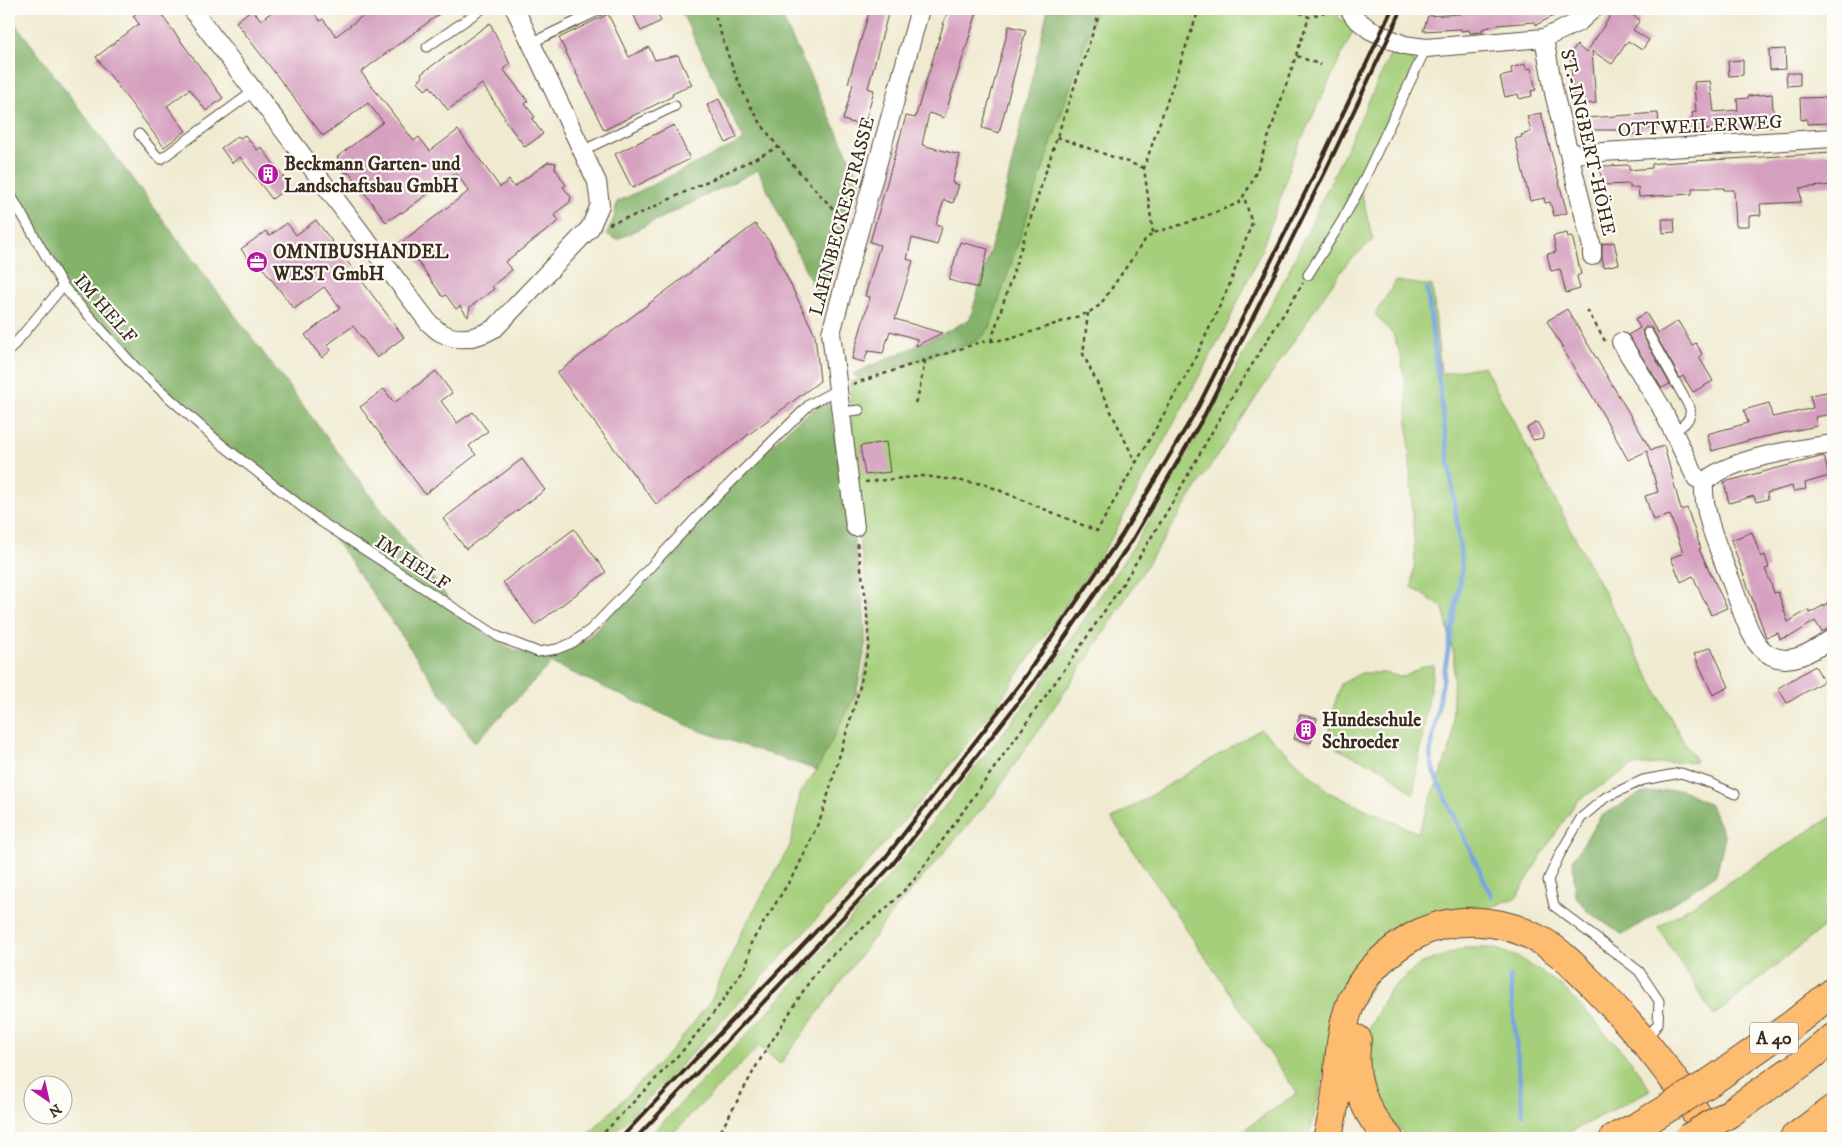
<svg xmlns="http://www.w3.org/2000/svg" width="1842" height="1147" font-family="'IM FELL DW Pica',serif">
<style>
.green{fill:#a5cf7a;stroke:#707c4c}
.forest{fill:#84b26a;stroke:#606e44}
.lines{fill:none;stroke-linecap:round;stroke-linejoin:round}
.stream{stroke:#77a5e0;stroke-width:4.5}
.building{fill:#d5a0bf}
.lane-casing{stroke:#564739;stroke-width:11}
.street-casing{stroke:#564739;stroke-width:20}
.highway-casing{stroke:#564739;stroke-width:30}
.path{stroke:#564739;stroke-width:2.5;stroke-dasharray:4 4;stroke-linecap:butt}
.lane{stroke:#fff;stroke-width:9}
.street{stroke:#fff;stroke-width:18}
.highway{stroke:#febc70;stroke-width:28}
.rail{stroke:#3b2a1e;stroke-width:4}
.highway-bridge-casing{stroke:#564739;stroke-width:30;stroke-linecap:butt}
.highway-bridge{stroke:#febc70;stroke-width:28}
.labels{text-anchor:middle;stroke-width:4.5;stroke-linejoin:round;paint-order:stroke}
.shield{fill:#fdfcf7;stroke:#75695f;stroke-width:1}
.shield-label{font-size:18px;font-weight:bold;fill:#3b2a1e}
.street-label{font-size:19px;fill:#3b2a1e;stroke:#fdfcf7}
.poi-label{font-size:19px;font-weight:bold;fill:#3b2a1e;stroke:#fdfcf7;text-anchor:start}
</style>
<rect width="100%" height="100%" fill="#fdfcf7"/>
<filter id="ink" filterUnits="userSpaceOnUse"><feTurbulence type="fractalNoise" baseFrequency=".02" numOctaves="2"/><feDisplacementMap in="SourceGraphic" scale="10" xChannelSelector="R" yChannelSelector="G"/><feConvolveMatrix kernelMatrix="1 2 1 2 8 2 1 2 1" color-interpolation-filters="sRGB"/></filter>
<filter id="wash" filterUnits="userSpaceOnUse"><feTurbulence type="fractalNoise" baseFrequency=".0096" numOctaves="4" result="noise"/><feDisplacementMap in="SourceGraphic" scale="20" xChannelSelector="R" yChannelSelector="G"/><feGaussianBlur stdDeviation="1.12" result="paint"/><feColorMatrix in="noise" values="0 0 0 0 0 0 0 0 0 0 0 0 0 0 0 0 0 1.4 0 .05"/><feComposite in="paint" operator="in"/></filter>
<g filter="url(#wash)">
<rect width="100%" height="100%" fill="#efead0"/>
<path class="green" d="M1096,9H1341L1342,12L1337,18L1356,25L1291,161L1283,191L1261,251L1226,327L1110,541L1001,699L932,788L852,881L662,1085L609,1138H585L672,1050L711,1001L742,931L790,846L801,791L817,770L855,694L861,690L870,645L869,599L857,526L854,480L850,382L974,342L1041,174Z
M1395,45L1409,52L1416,66L1356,187L1362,195L1373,240L1348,262L1323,297L1207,471L1089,656L993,796L890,915L780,1064L759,1046L668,1138H648L769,1011L896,868L1037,690L1135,544L1208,419L1286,277Z
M1396,281L1432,286L1441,374L1484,366L1677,730L1696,761L1632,766L1577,801L1542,854L1517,897L1477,913L1406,931L1328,1055L1312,1126L1307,1138H1232L1297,1093L1112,819L1261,729L1330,793L1418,833L1452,743L1454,655L1443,608L1412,587L1415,558L1406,391L1402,360L1393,334L1375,314Z
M1434,665L1413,794L1384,769L1337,749L1329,732L1333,709L1341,684L1361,673H1383L1404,677L1424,666Z
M1833,816V919L1714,1016L1658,927Z
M1465,948H1493L1520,958L1563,987L1632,1062L1650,1090L1559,1138H1407L1387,1115L1372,1080L1367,1033L1388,992L1420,964Z"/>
<path class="forest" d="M680,9H778L860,180L833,268L824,309L758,170L616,240L607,234L614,218L617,202L744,140Z
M1048,9H1096L990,327L982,337L974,342L866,377L858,378L853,374L934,338L970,319L998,223Z
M9,15L462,617C490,636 524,665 560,653C572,649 583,641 593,633L711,507L791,426L828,399L845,484L852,528L863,600L866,645L857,690L817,770L698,730L551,663L475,743L349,559L320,520L221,443L138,367L63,286L9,189Z
M1681,789L1710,805L1725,837L1716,875L1623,935L1587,911L1575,895L1573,860L1600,817L1639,794Z"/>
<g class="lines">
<path class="stream" d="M1427,289L1462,564L1461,575L1430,755L1434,773L1492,897
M1510,977L1523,1115"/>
</g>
<g id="blocks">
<path class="building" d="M142,9H157L223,98L206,111L190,89L167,106L186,131L164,147L96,57L139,24L133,16Z
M252,9L261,20L276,9H311L320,21L323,19L336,36L372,9H446L361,72L414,141L419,137L430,151L458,130L500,187L509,180L514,187L548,162L556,163L555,168L566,185L563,187L571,197L570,202L554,214L559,221L505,262L512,270L492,286L494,289L470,307L468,317L460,306L456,309L446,295L443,297L403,241L469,191L456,173L402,213L401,212L386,222L350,173H345L342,168V163L337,157L383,122L368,103L323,136L236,22Z
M631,9H655L661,21L641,31Z
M870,9L888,14L868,88L874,90L864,126L843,120L853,84L848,83Z
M948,9H978L944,118L929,113L922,145L960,155L952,183L959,185L953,203L944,200L936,225L942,227L937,245L912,238L907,259L913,261L895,319L942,333L916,346L917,339L890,331L883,353L868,351L864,362L852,359L870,297L865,296L880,245L870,242L906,116L915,118Z
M1459,9H1481L1482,10L1567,9L1536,25L1535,22L1497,25L1482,29V32L1470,33L1469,30L1461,31V29L1423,31L1428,16L1460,14Z
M1615,9H1637L1632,15L1640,20L1633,30L1649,40L1642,50L1628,41L1612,64L1592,51L1596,103L1574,105L1570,54L1577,45L1586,53Z
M608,14L629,57L649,47L655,60L678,55L692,85L672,94L673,96L604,130L559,38Z
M490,23L510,64L503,69L528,101L525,104L535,117L532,119L543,134L525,147L504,119L505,118L482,84L448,110L430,86L425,90L418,81L423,77L421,74Z
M1009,26L1026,30L999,133L982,128Z
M1785,49L1786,69L1770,70L1769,50Z
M1743,60V75L1729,76L1728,61Z
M1525,64L1526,69L1531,68L1536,90L1531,91L1532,96L1519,99L1518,94L1505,97L1500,77L1512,74L1511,68Z
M1786,73H1800V85L1787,86Z
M1710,81L1714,112L1738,110L1737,99L1748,98V96L1772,94L1774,127L1739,128V127L1693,131L1692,113L1696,112L1694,82Z
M1833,97V121H1830V123L1807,124V119L1801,120L1800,98Z
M719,99L737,137L726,143L707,105Z
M1541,113L1567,213L1554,216L1550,202L1545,203L1544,198L1530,201L1515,139L1522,137L1521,135L1531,132L1527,116Z
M1658,113L1659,128L1642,129V134L1619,135L1618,130H1587V118Z
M674,125L690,159L632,188L615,154Z
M245,135L257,150L261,147L290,186L272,199L240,157L232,163L221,148L238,136L240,138Z
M1833,153V185L1800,188L1801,202L1760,204L1761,215L1749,216V226H1736L1734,190H1724V188H1692V194L1639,197L1638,187L1630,188V184L1602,185L1600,167L1605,166L1629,165V170L1652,168V164L1659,163Z
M1662,219H1674L1675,232L1663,233Z
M316,220L404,337L377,358L353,326L327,345L331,350L322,358L305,335L340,308L324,287L294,309L259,263L254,267L241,249L266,231L269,236L287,223L296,235Z
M755,224L770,242L815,335L820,381L656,504L557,373Z
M1567,233L1568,237L1572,236L1581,274L1577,276L1580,289L1566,293L1560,269L1551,271L1547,254L1556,252L1553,236Z
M960,242L988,249L978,288L949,280Z
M1614,242L1619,264L1604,267L1602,258V244Z
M1567,309L1651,450L1664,446L1681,510L1687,508L1701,549H1699L1727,608L1711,615L1693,576L1681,582L1671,558L1683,553L1670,515L1653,520L1645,496L1658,492L1647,451L1628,460L1605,418L1584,382H1582L1547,321Z
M1646,313L1658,333L1678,321L1692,345L1696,343L1702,354L1699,357L1713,381L1693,392L1683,376L1680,378L1653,330L1651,327H1645L1642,330L1643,336L1670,384L1662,388L1628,335L1640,328L1635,319Z
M436,371L452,393L441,401L457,423L473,412L488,431L469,446L476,455L425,494L360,407L384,389L394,403Z
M1833,391V414L1815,417L1817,426L1754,439L1712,451L1707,434L1748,423L1744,410L1769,403L1772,417L1792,413L1813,408L1810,395Z
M1537,422L1543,433V438L1533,440L1527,428Z
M886,442L890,472L865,475L860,446Z
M1824,456L1829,476L1805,483L1806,489L1793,491L1792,486L1767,493L1768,499L1756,502L1754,496L1729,503L1724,482Z
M522,459L545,490L466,549L443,519Z
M574,529L606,572L535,625L503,582Z
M1752,532L1761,557L1765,555L1769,568L1765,569L1770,581L1774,593L1778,592L1788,622L1808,610L1810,613L1833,600V625L1822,632L1815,621L1793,635L1780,639L1778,633L1766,637L1731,540Z
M1711,647L1729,687L1713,695L1694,654Z
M1815,666L1824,681L1787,703L1778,688Z
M1300,715L1317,718L1311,743L1294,739Z"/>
</g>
</g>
<g filter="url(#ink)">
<use href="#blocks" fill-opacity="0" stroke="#564739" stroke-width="1"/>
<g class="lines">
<g class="lane-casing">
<path id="lane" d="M531,43L602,9
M427,47L482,9
M139,134L156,155L161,159L254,91
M582,151L675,106
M9,192L63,286L73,298L137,369L221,444L320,521L499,637L538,652L557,649L572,643L590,630L626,593L710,503L810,404L838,389
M1308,275L1342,221L1360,188L1426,48
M1648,333L1690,408C1692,420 1683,426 1674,431
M9,351L63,286
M841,412L859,410
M1646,1039L1658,1024L1659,1001L1639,971L1554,906L1548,880L1560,854L1581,818L1606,797L1643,780L1681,773L1710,783L1735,794"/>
</g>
<g class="street-casing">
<path id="street" d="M192,9L429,323C433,326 437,331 442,333C459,343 479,337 495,328L590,228L600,205L597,182L515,9
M1349,9L1355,18L1370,30L1404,45L1426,48L1544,38L1579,22L1593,9
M1544,38L1554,93L1592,247V256
M1570,154L1833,138
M1621,342L1660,405L1696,478L1704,482
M1833,444C1797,449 1731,458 1704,482C1702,514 1720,552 1731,581C1738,599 1743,618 1752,635C1756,643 1762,651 1770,655C1792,667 1815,649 1833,638
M855,527L831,333L920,9"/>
</g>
<g class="highway-casing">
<path id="highway" d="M1357,1039C1351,1075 1363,1113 1389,1138
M1712,1081L1793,1024L1833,992
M1730,1113L1802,1063L1833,1038
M1327,1138C1331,1124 1334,1109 1336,1094C1340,1060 1339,1025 1355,994C1368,969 1390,950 1414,936C1451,915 1501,918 1538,939C1559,950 1576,968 1593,985C1634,1027 1684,1086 1710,1138
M1614,1138L1640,1125
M1794,1138L1833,1109"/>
</g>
<path class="path" d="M713,9C724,43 735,81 754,112C778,153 814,187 845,222
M1292,9L1309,17L1334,9
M1297,56L1321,65
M1057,137L1144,168
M609,224L641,213L779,147
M1153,233L1144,168L1199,9
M1587,310L1605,341
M1088,313L1083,354L1136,463
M991,341L1057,137L1101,9
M853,384L981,342L1010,339L1088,313L1100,305L1145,240L1153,233L1193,221L1239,203L1251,184L1259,165L1309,17
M915,403L919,392L925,361
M865,482L924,476L984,484L1097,531L1192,365L1229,286L1252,223L1244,197
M599,1138L686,1047L719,1006L747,964L751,943L797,869L822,815L859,690L869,645L866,600L857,543
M717,1138L758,1063L809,982L824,962L892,903L914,880L1072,659L1124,582L1171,505L1230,400L1303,283"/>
<use href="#lane" class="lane"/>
<use href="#street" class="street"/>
<use href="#highway" class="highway"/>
<path class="rail" d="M621,1138L885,858L1022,681L1122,535L1196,411L1317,169L1392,9
M636,1138L892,865L1031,686L1131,542L1204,416L1325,172L1402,9"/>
<g class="highway-bridge-casing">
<path id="highway-bridge" d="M1640,1125L1712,1081
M1688,1138L1730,1113"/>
</g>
<use href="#highway-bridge" class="highway-bridge"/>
</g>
</g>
<defs>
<g id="building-disc" transform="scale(1.125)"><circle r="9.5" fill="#b5179e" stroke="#fdfcf7"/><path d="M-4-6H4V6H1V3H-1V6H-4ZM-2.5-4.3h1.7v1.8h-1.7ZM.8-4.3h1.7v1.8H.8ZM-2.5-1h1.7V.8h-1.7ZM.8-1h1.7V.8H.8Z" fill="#fff"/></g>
<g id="office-disc" transform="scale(1.125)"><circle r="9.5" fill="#b5179e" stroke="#fdfcf7"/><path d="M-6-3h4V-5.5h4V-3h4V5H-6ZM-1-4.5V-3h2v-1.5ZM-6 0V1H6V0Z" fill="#fff"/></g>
</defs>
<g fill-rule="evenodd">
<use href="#building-disc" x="268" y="174"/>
<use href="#office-disc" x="257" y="262"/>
<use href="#building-disc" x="1306" y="730"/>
</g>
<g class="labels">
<rect class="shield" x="1750" y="1022.5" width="48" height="31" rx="4"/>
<g class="shield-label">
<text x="1774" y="1044">A 40</text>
</g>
<g class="street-label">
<text transform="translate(1700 125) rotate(-3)" y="7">OTTWEILERWEG</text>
<text transform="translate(1589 142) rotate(77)" y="7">ST.-INGBERT-HÖHE</text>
<text transform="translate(841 216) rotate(-75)" y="7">LAHNBECKESTRASSE</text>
<text transform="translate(106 308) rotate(49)" y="7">IM HELF</text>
<text transform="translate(413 562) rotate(33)" y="7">IM HELF</text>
</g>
<g class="poi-label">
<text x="284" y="170">Beckmann Garten- und<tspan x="284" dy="22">Landschaftsbau GmbH</tspan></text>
<text x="273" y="258">OMNIBUSHANDEL<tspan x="273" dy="22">WEST GmbH</tspan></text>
<text x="1322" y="726">Hundeschule<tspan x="1322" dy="22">Schroeder</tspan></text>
</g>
</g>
<rect width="1842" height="1147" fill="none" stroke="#fdfcf7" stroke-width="30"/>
<g transform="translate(48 1100) rotate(146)"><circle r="24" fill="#fdfcf7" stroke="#afa8a0"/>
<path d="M0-4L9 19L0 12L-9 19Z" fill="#b5179e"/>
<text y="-8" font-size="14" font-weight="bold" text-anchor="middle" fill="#3b2a1e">N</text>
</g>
</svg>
